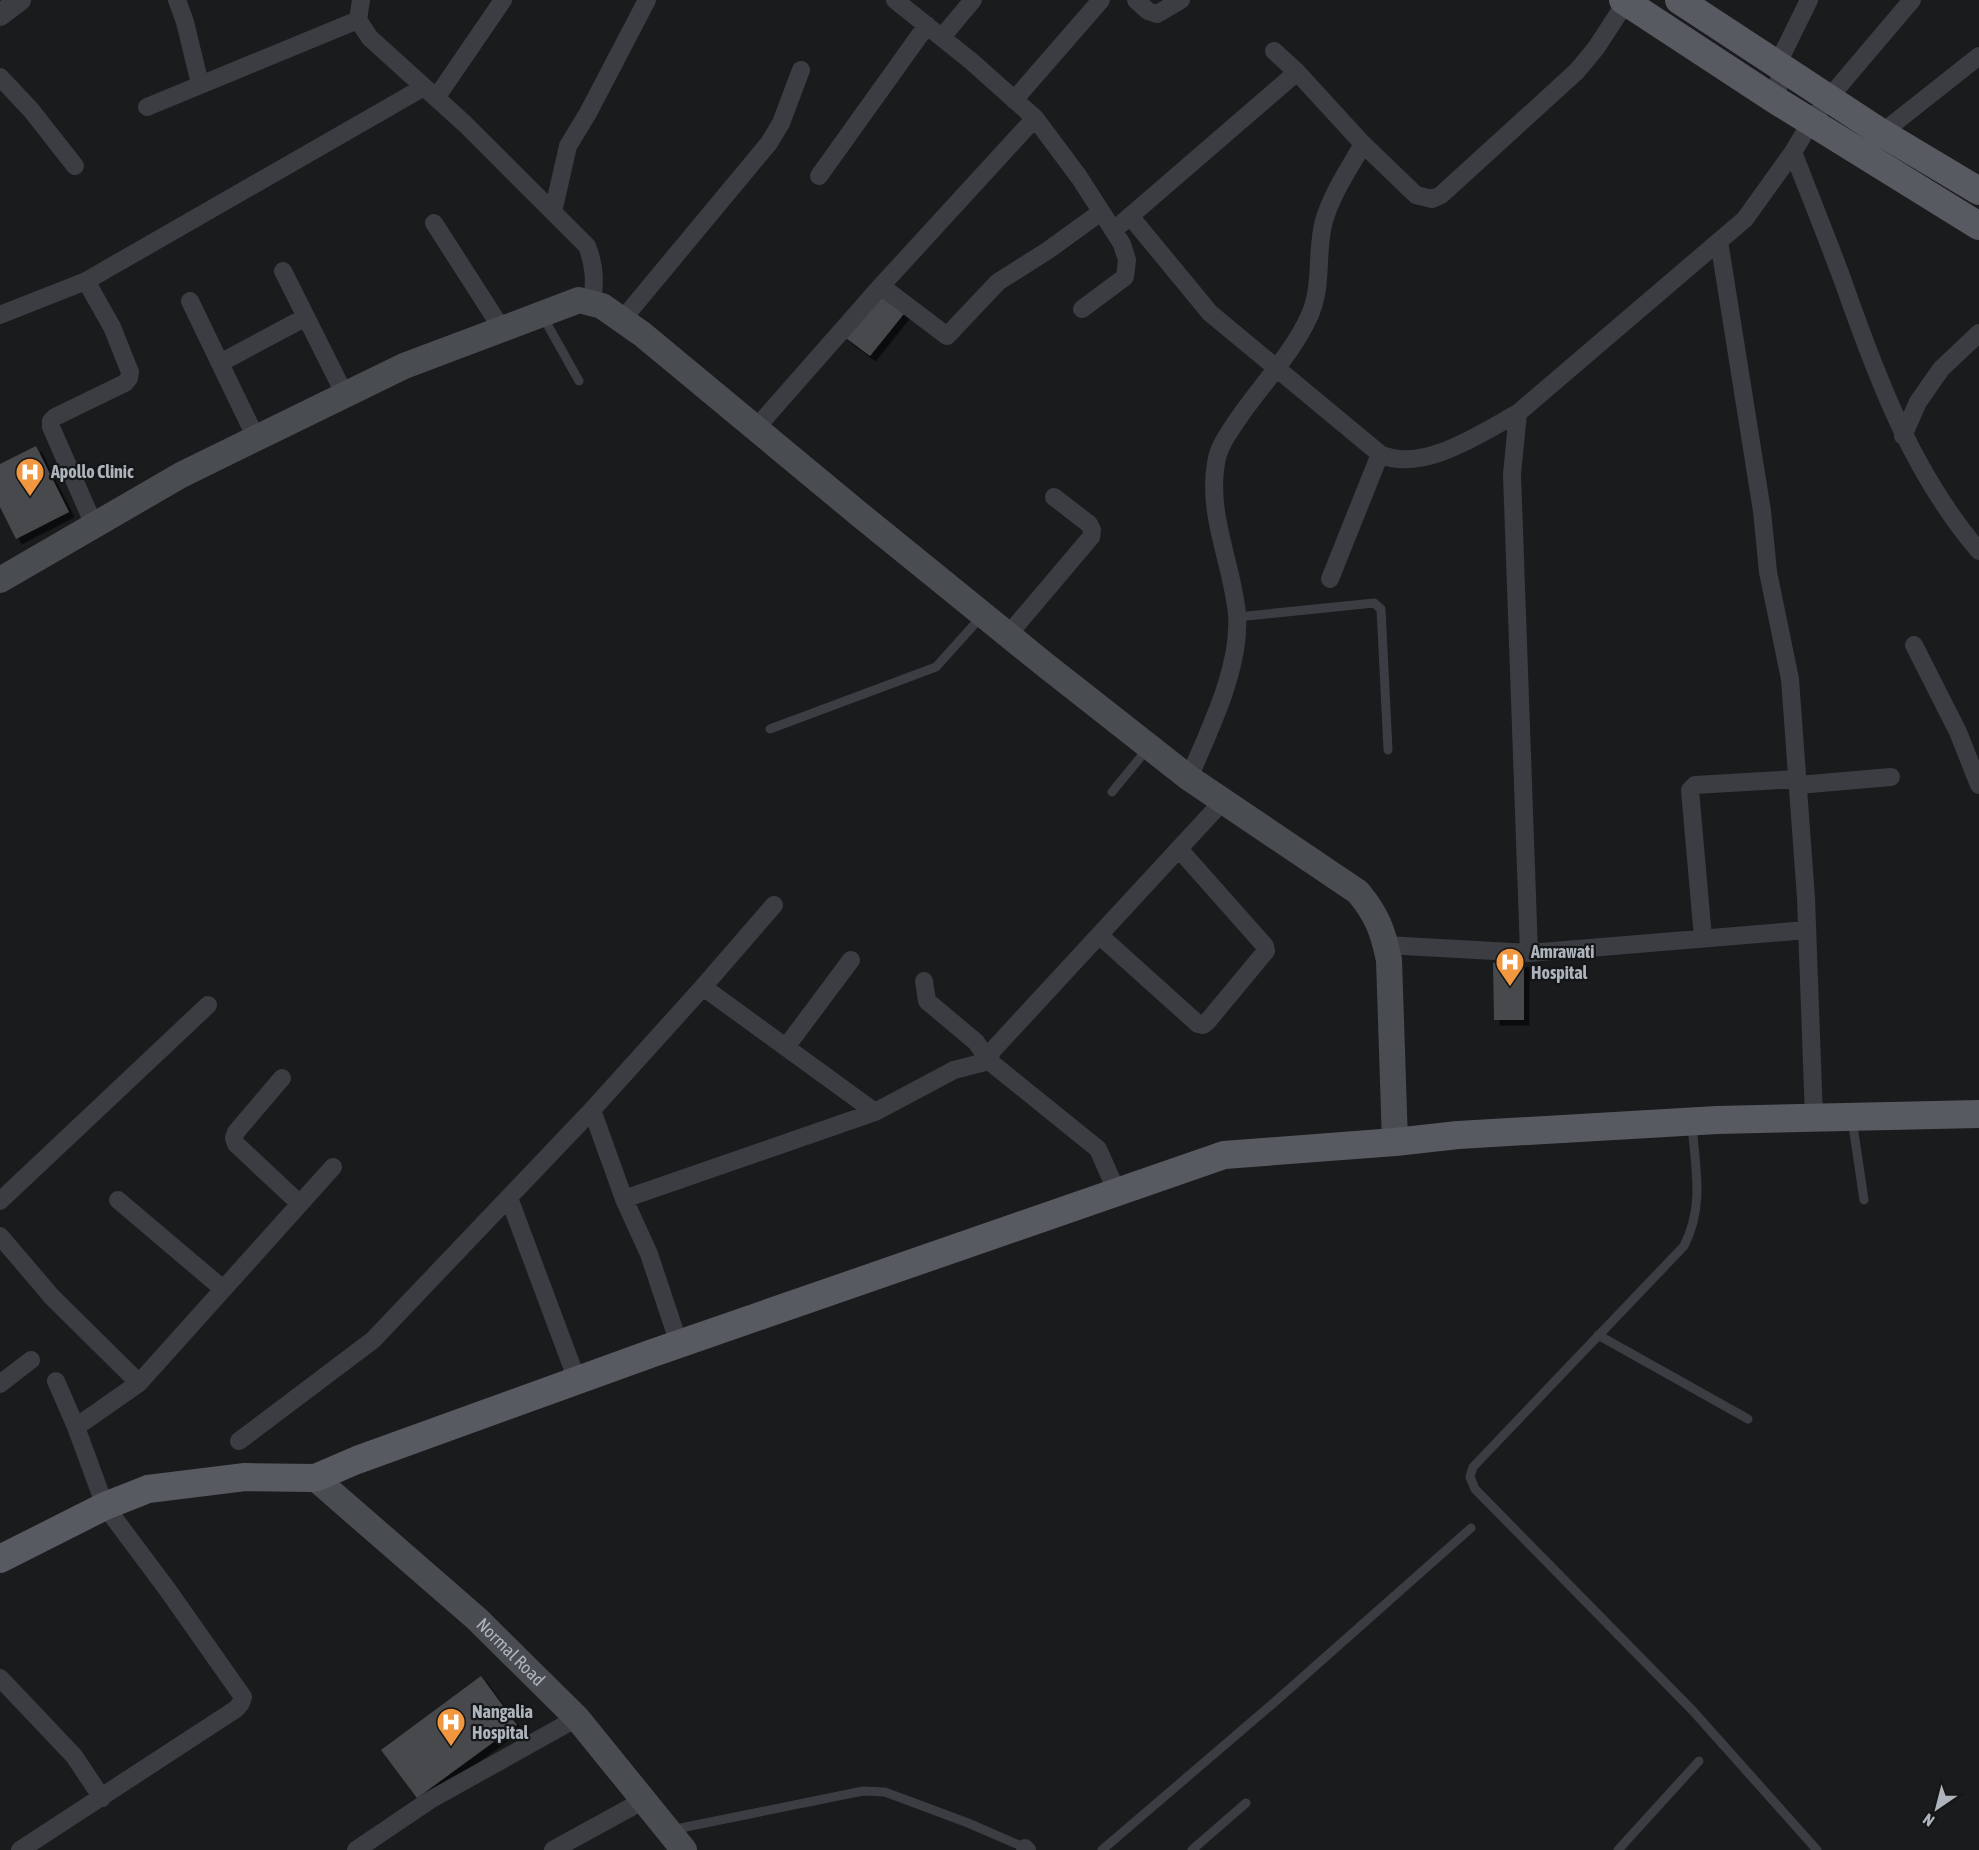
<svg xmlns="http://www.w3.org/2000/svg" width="1979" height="1850" font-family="'Asap Condensed',sans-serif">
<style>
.building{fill:#47494d;filter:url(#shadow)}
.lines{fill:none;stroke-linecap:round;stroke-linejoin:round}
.service{stroke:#3b3d42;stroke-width:9}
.minor{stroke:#3b3d42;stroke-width:18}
.tertiary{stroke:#3b3d42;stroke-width:22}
.secondary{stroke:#494d52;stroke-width:26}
.primary{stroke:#575b61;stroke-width:28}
.labels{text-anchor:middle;stroke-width:4.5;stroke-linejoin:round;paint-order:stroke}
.poi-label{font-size:18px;font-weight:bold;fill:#adb4bc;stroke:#151618;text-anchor:start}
.street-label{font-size:18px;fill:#adb4bc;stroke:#151618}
</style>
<defs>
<filter id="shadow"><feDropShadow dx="5.5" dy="5.5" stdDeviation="0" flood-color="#0009"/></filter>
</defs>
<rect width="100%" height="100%" fill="#1a1b1d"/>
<path class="building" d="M883,291L907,310L870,356L846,338Z
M36,446L69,512L16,539L0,507V464Z
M1524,962V1020H1494L1493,963Z
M481,1676L517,1725L417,1798L381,1750Z"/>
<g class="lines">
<path class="service" d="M542,315L579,381
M1237,617L1374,603L1381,609L1388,750
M770,729L936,667L981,617
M1112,792L1148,748
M1852,1119L1864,1200
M1692,1124C1695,1167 1705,1205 1684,1246L1473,1467L1470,1477L1475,1489L1693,1711L1817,1850
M1598,1335L1748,1419
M671,1830L863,1791L885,1792L968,1823L1026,1848
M1102,1850L1277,1700L1471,1528
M1192,1850L1246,1803
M1618,1850L1699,1761"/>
<path class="minor" d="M177,0L185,22L200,84
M361,0L358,20L370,38L465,124L587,246C595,266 595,282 592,303
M895,0L971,61L1035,118L1079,177L1122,244L1127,260L1125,277L1082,309
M1136,0L1148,11L1157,14L1181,0
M942,37L973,0
M1274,51L1297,72L1363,144L1416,195L1432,199L1441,195L1577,71L1596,48L1626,2
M0,77L31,110L75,166
M436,98L503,0
M1014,100L1101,0
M1777,101L1781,57L1809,0
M147,107L358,20
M1874,139L1979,56
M1793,152C1810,196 1828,240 1844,284C1877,378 1913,474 1979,551
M819,176L927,25
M553,212L568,146L588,113L647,0
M1130,216L1210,313L1380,454C1422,474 1481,433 1518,413
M434,223L502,329
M1121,224L1297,72
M1719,241L1762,511L1768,572L1790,679L1806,898L1814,1118
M283,271L345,395
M881,286L947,336L998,282L1047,251L1101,212
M190,301L256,438
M0,315L86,281
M622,320L769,143L781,123L801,70
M220,363L306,317
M756,428L881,286L1035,118
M1903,436L1918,402L1941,369L1979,333
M94,525L51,427V421L55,417L125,383L129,378L130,372L112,327L86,281L424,87
M1330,579L1380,454
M1008,635L1091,537L1092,530L1089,524L1054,497
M1914,645L1958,732L1979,785
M1189,778C1209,730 1241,668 1237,614C1232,563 1207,515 1216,463C1218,447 1230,431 1238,419C1261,385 1291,355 1308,319C1324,287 1315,253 1324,221C1332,193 1349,169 1363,144
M1798,785L1891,777
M1099,935L1198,1024L1203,1025L1207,1022L1266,951L1265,946L1179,849
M1703,938L1690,790L1695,785L1797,779
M1386,945L1529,953L1807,930
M1529,953L1512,474L1518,413L1745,219L1793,152L1811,122L1828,99L1912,0
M924,981L927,1001L976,1042L989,1061L992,1051L1223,801
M703,987L774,905
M786,1047L851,960
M282,1078L236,1132L234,1138L236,1144L300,1204
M592,1110L624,1199L649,1254L679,1344
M509,1198L577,1380
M624,1199L875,1112
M118,1200L223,1289
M0,1201L208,1005
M0,1236L52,1297L139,1383
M0,1384L31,1360
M76,1427L139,1383L333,1167
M239,1441L373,1340L592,1110L703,987L875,1112L954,1070L989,1061L1098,1149L1117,1192
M0,1678L74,1756L102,1798
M1025,1848L1027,1850
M20,1850L236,1709L241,1703L243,1697L167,1589L105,1506L76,1427L56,1381
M356,1850L430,1800L577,1718
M553,1850L644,1800"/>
<path class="tertiary" d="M0,15L20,0"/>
<g class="secondary">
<path d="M0,580L181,475L404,366L579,300L602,306L642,334L859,514L1044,664L1189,778L1358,892C1377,915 1383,931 1389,960L1395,1142"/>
<path id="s1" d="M315,1478L477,1619L577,1718L684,1850"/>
</g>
<path class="primary" d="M1623,0L1777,101L1979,226
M1679,0L1877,130L1979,191
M0,1559L105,1506L148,1489L245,1477L315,1478L357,1460L650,1354L1224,1155L1395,1142L1458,1135L1717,1120L1979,1114"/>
</g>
<defs>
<g id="hospital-pin" transform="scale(1.5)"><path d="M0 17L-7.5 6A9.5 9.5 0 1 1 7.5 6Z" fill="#f0973f" stroke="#151618"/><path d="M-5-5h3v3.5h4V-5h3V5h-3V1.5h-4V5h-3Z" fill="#fff"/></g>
</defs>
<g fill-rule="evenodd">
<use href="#hospital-pin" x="30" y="472"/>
<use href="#hospital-pin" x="1510" y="962"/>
<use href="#hospital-pin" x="451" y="1722"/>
</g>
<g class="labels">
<g class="poi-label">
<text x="51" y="478">Apollo Clinic</text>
<text x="1531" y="958">Amrawati<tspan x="1531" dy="21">Hospital</tspan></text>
<text x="472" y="1718">Nangalia<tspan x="472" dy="21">Hospital</tspan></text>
</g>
<g class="street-label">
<text dy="6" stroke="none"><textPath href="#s1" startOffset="262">Normal Road</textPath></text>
</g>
</g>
<g transform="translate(1937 1808) rotate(215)" stroke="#151618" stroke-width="4.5" paint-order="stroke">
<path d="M0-4.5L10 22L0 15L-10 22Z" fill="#adb4bc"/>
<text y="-9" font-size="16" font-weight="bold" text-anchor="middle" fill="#adb4bc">N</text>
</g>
</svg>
